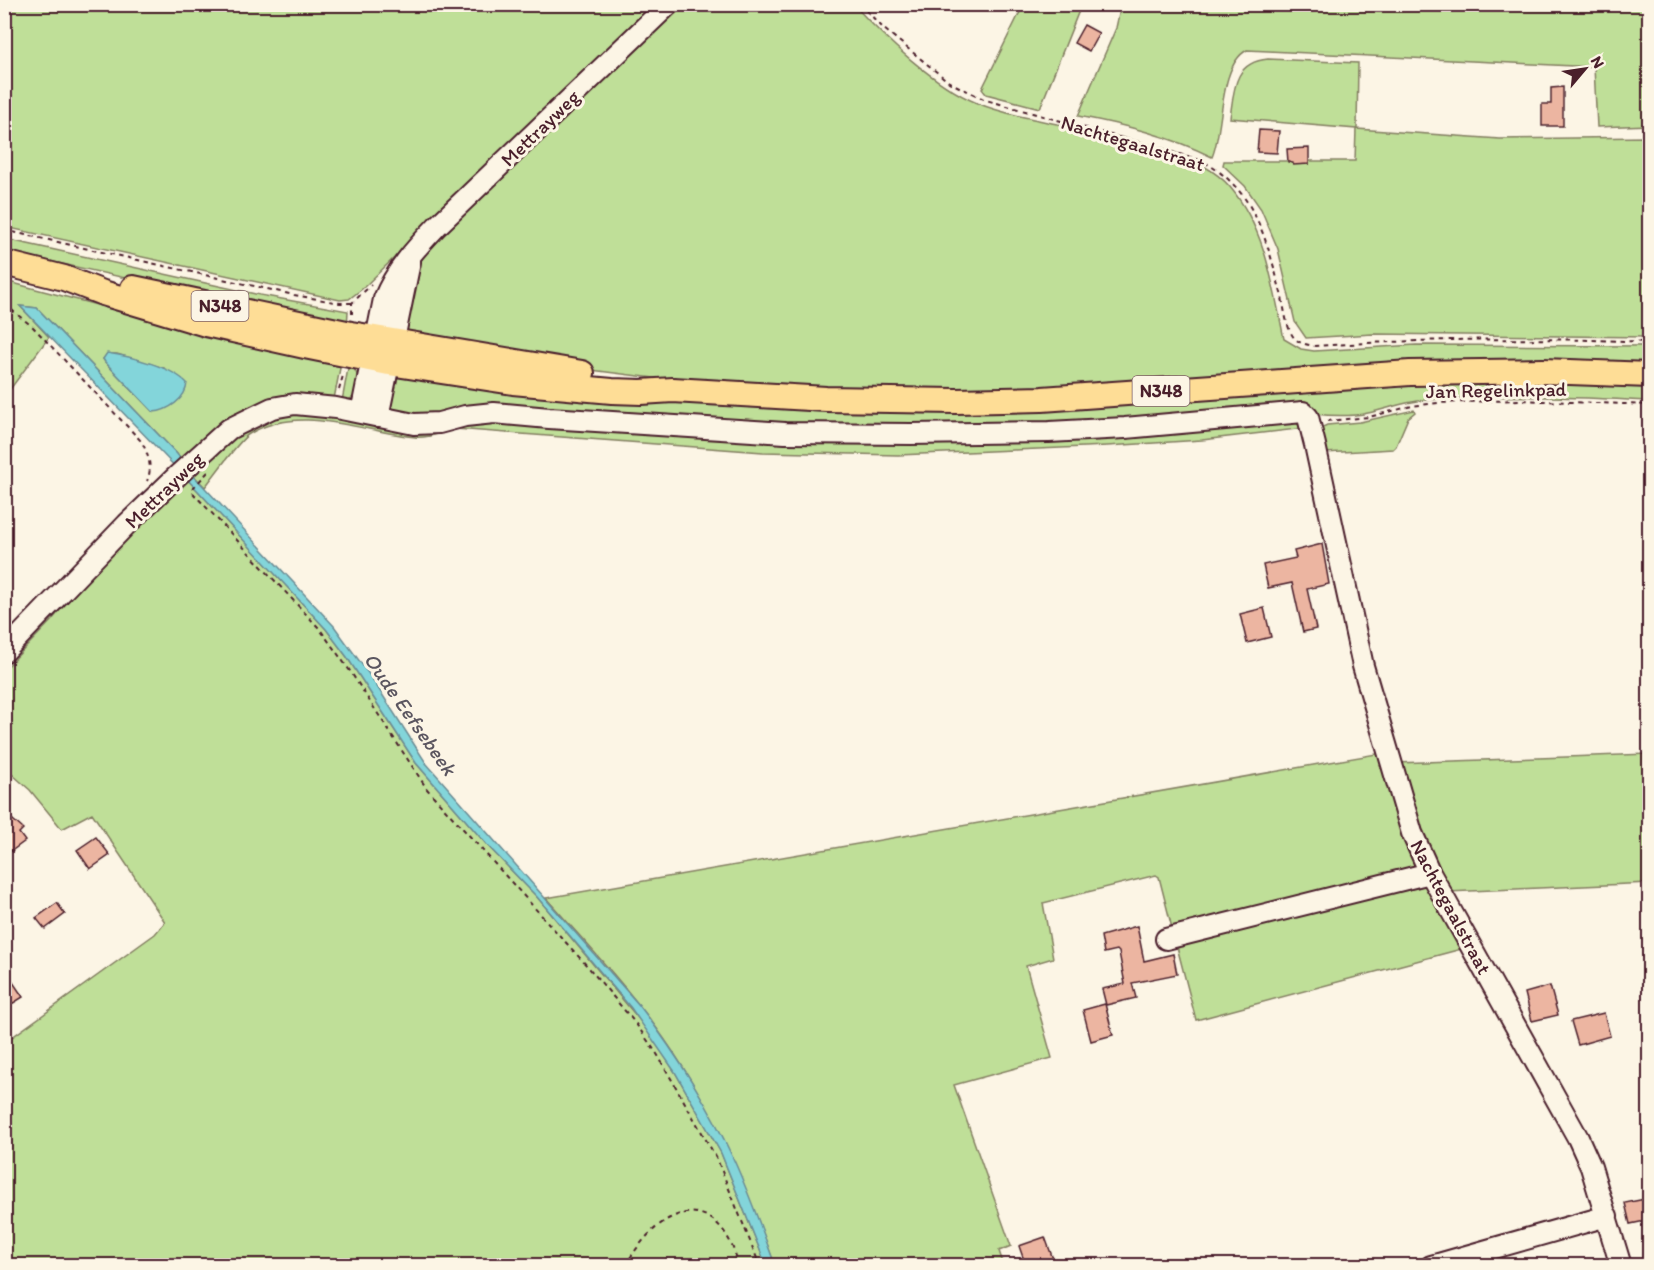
<svg xmlns="http://www.w3.org/2000/svg" width="1654" height="1270" font-family="Itim,sans-serif">
<style>
.green{fill:#bfdf98;stroke:#847f62;stroke-width:1.5;fill-rule:evenodd}
.water{fill:#83d5da;stroke:#6c8c94;stroke-width:1.5}
.building{fill:#ecb5a1;stroke:#4a1f2b;stroke-width:1.5}
.lines{fill:none;stroke-linecap:round;stroke-linejoin:round}
.minor-casing{stroke:#4a1f2b;stroke-width:24}
.major-casing{stroke:#4a1f2b;stroke-width:28}
.path{stroke:#4a1f2b;stroke-width:2;stroke-dasharray:4.5 4.5;stroke-linecap:butt}
.minor{stroke:#fcf5e5;stroke-width:20}
.major{stroke:#fedd96;stroke-width:24}
.labels{text-anchor:middle;stroke-width:6;stroke-linejoin:round;paint-order:stroke}
.shield{fill:#fcf5e5;stroke:#7f5f63;stroke-width:1.5}
.shield-label{font-size:18px;font-weight:bold;fill:#4a1f2b}
.street-label{font-size:20px;fill:#4a1f2b;stroke:#fcf5e5}
.water-label{font-size:21px;font-style:italic;fill:#5b5660;stroke:#fcf5e5}
</style>
<rect width="100%" height="100%" fill="#fcf5e5"/>
<filter id="ink" filterUnits="userSpaceOnUse"><feTurbulence type="fractalNoise" baseFrequency=".0167" numOctaves="2"/><feDisplacementMap in="SourceGraphic" scale="12" xChannelSelector="R" yChannelSelector="G"/><feConvolveMatrix kernelMatrix="1 2 1 2 8 2 1 2 1" color-interpolation-filters="sRGB"/></filter>
<g filter="url(#ink)">
<path class="green" d="M853,4C885,39 934,85 977,103C1044,131 1183,132 1230,187C1266,230 1273,286 1284,339L1301,349L1314,351L1416,345L1649,346L1650,367L1138,385L866,392L670,380L583,369L409,334L404,325L414,272L433,241L678,5Z
M1024,4L1074,5L1080,8L1040,108L986,94L982,89Z
M5,5H656L362,289L349,299L340,300L5,227Z
M1121,5H1649V125L1597,127L1594,67L1247,50C1218,66 1224,131 1212,157C1170,136 1125,125 1078,116L1116,28Z
M1268,59L1358,63L1357,129L1500,139L1649,137V337L1373,334L1306,338L1295,322L1278,249L1261,209L1245,186L1223,165L1224,161H1355L1356,129L1230,118C1234,91 1233,62 1268,59Z
M5,239L260,295L348,311L347,328L5,251Z
M5,281L147,318L342,358L334,399L307,398L182,463L177,454L37,308L20,306L49,337L5,396ZM107,354H117L164,368L153,412L105,362L103,359Z
M349,363C360,373 359,382 356,396L344,402L342,401Z
M402,374L613,395L1408,382H1650L1649,401C1576,397 1500,394 1426,400C1407,401 1387,409 1368,413C1350,417 1332,416 1314,414L1311,404L1126,421L827,427L449,413C427,415 408,417 388,406L395,377Z
M1414,410L1415,412L1408,418L1396,446L1393,449L1325,453L1319,429L1327,425L1360,422Z
M286,412L698,434L1299,420L1306,428L1202,440L1107,446L898,455L763,452L455,429C443,432 427,439 415,437C362,432 300,403 249,434C239,440 214,476 205,487L192,474L222,443Z
M187,479L326,629L347,657L416,763L487,845L537,897L648,1030L675,1072L721,1153L766,1265H5L4,1043L155,934L165,922L92,813L62,829L30,790L5,768L4,670L52,620L96,566Z
M1382,753L1417,870L1173,932L1159,877L1156,875L1043,903L1053,958L1026,966L1052,1058L954,1085L1011,1246L999,1251L1004,1266L775,1265C744,1181 709,1099 655,1026C622,981 583,940 546,898Z
M1649,754V883L1447,892L1426,848L1396,763Z
M1425,881L1465,948L1196,1020L1176,943Z"/>
<path class="water" d="M20,306L37,308L177,454L192,474L334,626L371,677L426,763L639,1005C675,1052 708,1104 733,1158C749,1193 762,1229 775,1265H766L721,1153L675,1072L631,1008L537,897L487,845L416,763L347,657L326,629L187,479Z
M107,353C130,356 172,367 187,383C186,399 168,411 153,412L105,362L103,359Z"/>
<path class="building" d="M1084,25L1099,33L1089,51L1074,43Z
M1563,87V126H1542V104H1551V88Z
M1259,130L1279,131L1277,153L1257,152Z
M1309,148V164L1293,165V163L1288,162L1287,149Z
M1322,544L1329,584L1307,589L1316,629L1303,632L1292,583L1268,588L1263,565L1296,558L1294,551Z
M1264,608L1271,637L1247,643L1240,614Z
M4,812L23,829L19,833L25,841L10,852L4,844Z
M96,837L110,855L90,869L77,850Z
M57,903L65,914L45,929L36,918Z
M1137,926L1144,961L1173,954L1177,974L1132,983L1136,998L1106,1005L1102,989L1125,984L1119,952L1117,950L1104,953L1101,936Z
M4,969L23,997L4,1009Z
M1550,986L1558,1015L1532,1021L1525,993Z
M1105,1004L1113,1035L1091,1041L1083,1010Z
M1604,1013L1610,1036L1578,1045L1571,1021Z
M1650,1198V1220L1630,1224L1625,1203Z
M1045,1237L1053,1259L1035,1266H1026L1019,1246Z"/>
<g class="lines">
<g class="minor-casing">
<path id="minor" d="M361,413L384,299C395,271 416,248 437,226L669,4
M378,417L410,262
M4,652L127,524L178,475L229,429L272,408L295,404L336,408L414,424L439,423L465,416L494,413L549,418L785,433L911,434L1049,432L1125,428L1303,412L1308,417L1315,445L1363,666L1412,833L1430,873L1578,1138L1591,1167L1621,1266
M1166,939L1430,873
M1431,1266L1607,1216"/>
</g>
<g class="major-casing">
<path id="major" d="M4,263L64,278L103,293L206,324L305,346L389,363L513,382L612,391L641,392L673,390L826,399L956,401L1042,399L1410,373L1543,371L1650,375
M133,288L351,334L582,373"/>
</g>
<path class="path" d="M860,4L884,29L949,82L986,100L1200,160C1254,187 1266,238 1281,293C1284,305 1285,321 1291,333C1296,343 1304,344 1314,346C1426,339 1537,337 1650,342
M4,230L294,295L340,303H352
M4,304L33,327L142,442C148,455 153,467 147,481
M352,314V303L371,285
M339,390L344,372
M1327,421L1369,417L1412,406L1438,403L1518,400L1650,405
M208,472L192,489L193,493L319,628L350,671L427,789L589,968L636,1024L657,1054L717,1159L760,1266
M625,1266C636,1248 651,1228 670,1218C708,1199 732,1233 738,1266"/>
<use href="#minor" class="minor"/>
<use href="#major" class="major"/>
</g>
</g>
<g class="labels">
<g class="shield">
<rect x="191.5" y="291" width="57" height="30" rx="4.5"/>
<rect x="1132.5" y="376" width="57" height="30" rx="4.5"/>
</g>
<g class="shield-label">
<text x="220" y="312">N348</text>
<text x="1161" y="397">N348</text>
</g>
<g class="street-label">
<text transform="translate(540 128) rotate(-44)" y="7">Mettrayweg</text>
<text transform="translate(1133 143) rotate(17)" y="7">Nachtegaalstraat</text>
<text transform="translate(1496 390) rotate(-1)" y="7">Jan Regelinkpad</text>
<text transform="translate(164 490) rotate(-44)" y="7">Mettrayweg</text>
<text transform="translate(1451 907) rotate(62)" y="7">Nachtegaalstraat</text>
</g>
<g class="water-label">
<text transform="translate(410 714) rotate(55)" y="7">Oude Eefsebeek</text>
</g>
</g>
<rect width="1654" height="1270" fill="none" stroke="#fcf5e5" stroke-width="24"/>
<rect x="12" y="12" width="1630" height="1246" fill="none" stroke="#4a1f2b" stroke-width="2" filter="url(#ink)"/>
<g transform="translate(1585 69) rotate(61)" stroke="#fcf5e5" stroke-width="4.5" paint-order="stroke">
<path d="M0-4.5L10 22L0 15L-10 22Z" fill="#4a1f2b"/>
<text y="-9" font-size="16" font-weight="bold" text-anchor="middle" fill="#4a1f2b">N</text>
</g>
</svg>
